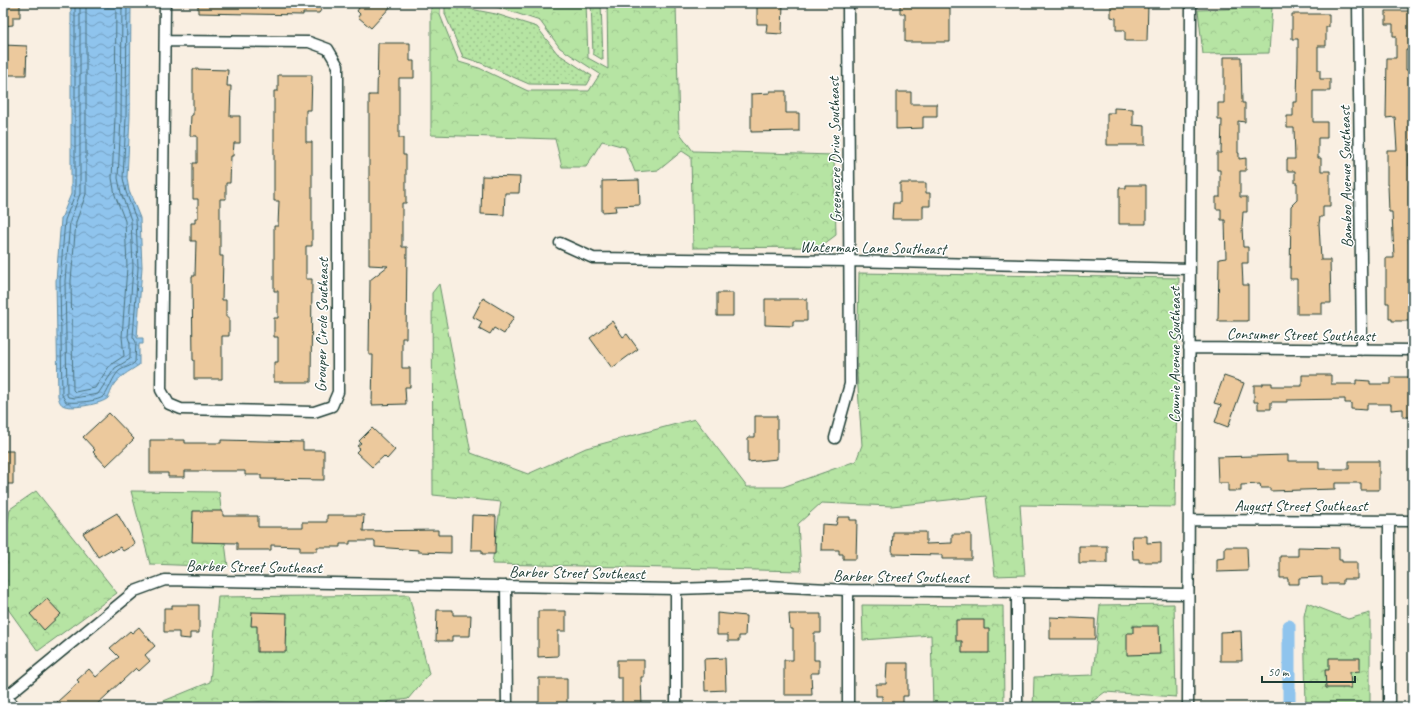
<svg xmlns="http://www.w3.org/2000/svg" width="1416" height="710" font-family="Caveat,sans-serif">
<style>
.green{fill:url(#green-dots);stroke:#6a906c}
.forest{fill:url(#forest-crowns);stroke:#6a906c}
.water{fill:url(#water-waves);stroke:#628ea3}
.lines{fill:none;stroke-linecap:round;stroke-linejoin:round}
.shore{stroke:#4c737e;stroke-width:1}
.canal{stroke:#8fc4ed;stroke-width:13}
.building{fill:#ecc99d;stroke:#1f3d34}
.street-casing{stroke:#1f3d34;stroke-width:13}
.street{stroke:#fff;stroke-width:10}
.labels{text-anchor:middle;stroke-width:3;stroke-linejoin:round;paint-order:stroke}
.street-label{font-size:16px;fill:#1f3d34;stroke:#fff}
</style>
<defs>
<pattern id="green-dots" width="8" height="8" patternUnits="userSpaceOnUse"><rect width="8" height="8" fill="#b6e4a3"/><path d="M2 2h.1M6 6h.1" fill="none" stroke="#9cc48d" stroke-width="1.8" stroke-linecap="round"/></pattern>
<pattern id="forest-crowns" width="20" height="18" patternUnits="userSpaceOnUse"><rect width="20" height="18" fill="#b6e4a3"/><path d="M2 6a3 3 0 1 1 6 0M12 15a3 3 0 1 1 6 0" fill="none" stroke="#9cc48d"/></pattern>
<pattern id="water-waves" width="16" height="10" patternUnits="userSpaceOnUse"><rect width="16" height="10" fill="#8fc4ed"/><path d="M0 5q4-4 8 0t8 0" fill="none" stroke="#74a0c1"/></pattern>
</defs>
<rect width="100%" height="100%" fill="#f9efe2"/>
<filter id="ink" filterUnits="userSpaceOnUse"><feTurbulence type="fractalNoise" baseFrequency=".025" numOctaves="2"/><feDisplacementMap in="SourceGraphic" scale="8" xChannelSelector="R" yChannelSelector="G"/><feConvolveMatrix kernelMatrix="1 2 1 2 8 2 1 2 1" color-interpolation-filters="sRGB"/></filter>
<g filter="url(#ink)">
<path class="green" d="M445,3H456L460,7L496,14L537,27L557,53L592,76L587,85L529,84L481,63L463,57L445,14Z
M591,3H601L603,60L593,54Z"/>
<path class="forest" d="M431,3H440V15L459,62L479,68L528,91H589L600,74L560,48L540,21L497,7L474,3H586L588,58L608,69L607,3H676L679,132L693,151L834,155L836,235L820,247L693,248L691,157L682,151L659,170L635,172L625,147L602,141L586,167H562L555,139L431,135Z
M1272,7L1269,53L1203,54L1198,10Z
M859,273L1179,278L1175,507L1020,505L1025,575L995,576L986,496L892,506L821,503L798,524L801,571L492,564L501,502L433,495L432,293L439,284L471,453L528,474L586,448L695,419L747,487H783L856,461L862,445L857,374Z
M36,491L117,593L38,651L3,602V540H5L10,509Z
M131,491L219,492L228,567L150,564Z
M409,595L429,674L408,699L387,702V707H350L264,701L209,707H149L210,682L218,597Z
M1307,603L1348,619L1370,613V707H1306L1304,616Z
M1174,604L1176,697L1105,692L1093,701L1092,707H1033L1034,677L1093,675L1100,605Z
M862,605L1003,606L1004,707H933L931,635L863,640Z"/>
<path class="water" d="M71,3H131L130,118L127,178L129,191L140,218L142,267L137,338H143V344H139V365C127,373 121,375 113,387C111,390 110,395 108,398C102,404 73,409 65,406C60,405 59,400 58,396L56,281L61,219L71,194Z"/>
<g class="lines">
<path class="shore" d="M75,3V194L65,220L60,281L62,395L66,402C73,403 100,402 105,395C110,388 112,378 119,371C124,367 131,367 135,362L136,342L133,337L138,268L136,219L126,192L123,178L126,118L127,3
M80,3V194L70,221L65,281L67,395L68,397L75,398L98,394L115,368L130,359V343L128,337L133,267L131,220L121,193L118,178L121,118L122,3
M86,3V194L76,222L71,281L73,390L75,392L95,388L110,365L124,356L122,337L127,267L125,221L115,195L112,178L115,118L116,3"/>
<path class="canal" d="M1289,626V707"/>
</g>
<path class="building" d="M3,3H20V17H13V25L3,26Z
M198,3H321V10L319,13H303V15L198,13Z
M353,3H394L371,28L358,17L360,14L357,11L359,8Z
M757,3H783L782,34L766,33L767,24H757Z
M900,3H919V5H950V42H905V14H900Z
M1111,3L1148,4L1147,41H1125V30H1116V18L1111,17Z
M1386,11H1413V50H1406V70H1413V140H1409V166H1413V185H1409V205H1413V224H1409V243H1413V321H1392V319H1389V303H1386V258H1394L1392,212H1389L1388,185H1387V150H1397L1395,117L1386,118L1387,58H1396V36H1393V24H1386Z
M1292,14H1329V27H1326V46H1318V70H1320V79H1330V91H1313V122H1327V138H1318V158H1321V171H1330V206H1323V217H1320L1319,224L1321,260H1330L1331,303H1322V314H1297V279H1290L1291,206L1297,200V183H1295V171H1287V159H1295L1294,128H1287V116H1293V102H1297L1298,58V39H1292Z
M378,43H410V61H414V78H399V138H403V155H406V203H402V247H407L406,338H402V368H410V387H405L406,404L372,405L373,355H369L370,280L388,266L369,265V95H377Z
M3,45L27,46L26,75H3Z
M1224,57H1241L1242,103H1245V122L1238,121V153H1239V159L1246,158V171H1240V197H1247V212H1243L1242,227L1243,247H1248V263H1242L1243,285H1248V321H1218L1219,259L1226,258L1225,220H1221V209H1216V197H1220V170H1217V153H1221L1222,120H1218V103H1224Z
M193,69L228,70L227,86H231L230,116H240V143H234L233,156H231L230,183H226V199H220V256H223L222,300H226V317H229V336H222V379H194V360H193L192,276H195L196,241H191V223H195V218H198V199H193V163H197V136H190L191,115H193Z
M278,75H312L311,110H306V142H312V246H306V279H312L311,382H274V362H278V337H274V318H278V291H274V226H278L279,201H274V91H278Z
M770,91H786V113H799V131L751,132V94L770,93Z
M896,92H911V104H937V117H923V128L896,129Z
M1114,108L1133,109V125L1145,126V145H1107V113H1114Z
M482,176L520,177L519,193H505L504,215L481,214Z
M639,180L640,205L615,206L616,211L602,212V181Z
M900,183H926V193H930V206H923V219H892L893,203H900Z
M1126,185H1146V224H1119V188H1126Z
M717,293H733V316H717Z
M483,298L514,317L504,334L494,328L490,334L479,328L482,322L473,317Z
M765,299H807V321H793V326L765,325Z
M612,321L623,337L627,334L638,349L612,368L590,338Z
M1302,375H1331V384H1356V380L1370,381V384H1391V377H1413V417H1403V409L1391,410V404H1367V410L1351,409V403H1345V399L1287,400V402H1271V409H1258V402H1254V385H1263V383H1272V386H1302Z
M1224,376L1244,383L1228,427L1215,422L1221,405L1214,403Z
M109,413L134,439L106,466L93,452L95,450L83,437Z
M755,416H777V459L748,462V437H755Z
M372,428L395,450L387,459L384,456L372,467L356,452L360,448L357,446L361,443L359,441Z
M150,440H185V443H221V440L303,442V450H324V480L261,479V475H245V471H185V477H168V473H150Z
M3,451H13V484H3Z
M1288,455V461H1319V469H1349V461H1379V490H1361V483H1335V489L1270,491V488H1261L1260,484L1241,485V491H1228V483H1218L1217,457Z
M193,511H223V516H258V527H302V522H327V515H364L363,531L438,530V535H451V553L418,552V550L375,547V541H350V544H340V547H317V551H300V546L271,545V550H237V543L192,542Z
M117,513L135,544L123,551L120,547L112,552L110,550L98,557L83,533Z
M472,515L496,516L495,554H482V550H471Z
M838,517H850V520H857L856,559H843V554H839V550H821L822,524L836,525Z
M893,532H926V544L952,543V534H971V559H942V555L892,554Z
M1132,536H1147V543L1161,542V562H1139V559H1133Z
M1079,546H1107V563H1079Z
M1225,547H1247L1248,571L1217,572V559L1225,558Z
M1298,547L1339,548V560H1342V562H1357V579H1343V584H1322V577L1299,578V584H1288V578H1280V556H1298Z
M47,599L61,614L44,630L30,614Z
M172,605H199V633H190V639L179,638V632H164V608H172Z
M437,610H453V615H471L470,636H452V641H436Z
M538,611H566V631H558V656L538,657Z
M252,612L287,613L286,652H257V626H251Z
M717,613L746,616L745,636H739V641H728V635H717Z
M789,614H821V633H814V660H819V673H811L812,695H784V660H793V629H790Z
M1050,617L1095,619V639H1050Z
M956,620H984V629H989V653H962V641H956Z
M1133,626H1159L1160,654L1127,655V633H1133Z
M139,627L155,646L145,655L150,661L139,671L136,668L94,707H62L57,702L79,682L77,680L89,669L96,677L119,657L110,648L130,631L132,633Z
M1241,631L1242,661H1220V632Z
M725,658L726,690L705,691L704,659Z
M1329,658H1360V671L1350,672L1351,688H1326L1325,670H1329Z
M617,660H644V677H641L642,707H622V678H617Z
M887,663H908V696H903V707H882V696H876V684H886Z
M539,678H567V707H539Z"/>
<g class="lines">
<g class="street-casing">
<path id="street" d="M165,3L161,390L169,404L181,409L314,412L332,406L338,392V66L328,49L309,42L165,41
M1358,3L1362,350
M560,243L593,258L849,261L1190,269
M1189,348L1413,350
M835,438L850,384L848,3
M1190,520L1413,521
M506,586L507,707
M676,589V707
M1017,593V707
M3,693L15,707
M6,697L135,591L165,580L676,589L769,586L848,590L1188,594
M848,707V590
M1188,707L1191,3
M1389,707V521"/>
</g>
<use href="#street" class="street"/>
</g>
</g>
<g class="labels">
<g class="street-label">
<text transform="translate(834 150) rotate(-91)" y="6">Greenacre Drive Southeast</text>
<text transform="translate(1345 177) rotate(-91)" y="6">Bamboo Avenue Southeast</text>
<text transform="translate(873 247) rotate(1)" y="6">Waterman Lane Southeast</text>
<text transform="translate(321 325) rotate(-89)" y="6">Grouper Circle Southeast</text>
<text transform="translate(1301 334) rotate(1)" y="6">Consumer Street Southeast</text>
<text transform="translate(1174 355) rotate(-90)" y="6">Cownie Avenue Southeast</text>
<text x="1301" y="511">August Street Southeast</text>
<text transform="translate(254 566) rotate(1)" y="6">Barber Street Southeast</text>
<text transform="translate(577 572) rotate(1)" y="6">Barber Street Southeast</text>
<text transform="translate(901 576) rotate(1)" y="6">Barber Street Southeast</text>
</g>
</g>
<rect width="1416" height="710" fill="none" stroke="#fff" stroke-width="16"/>
<rect x="8" y="8" width="1400" height="694" fill="none" stroke="#1f3d34" stroke-width="1.5" filter="url(#ink)"/>
<path d="M1262 676v6h93v-6" fill="none" stroke="#1f3d34" stroke-width="2"/>
<text x="1268" y="676" font-size="12" fill="#1f3d34" stroke="#ffffff" stroke-width="3" paint-order="stroke">50 m</text>
</svg>
